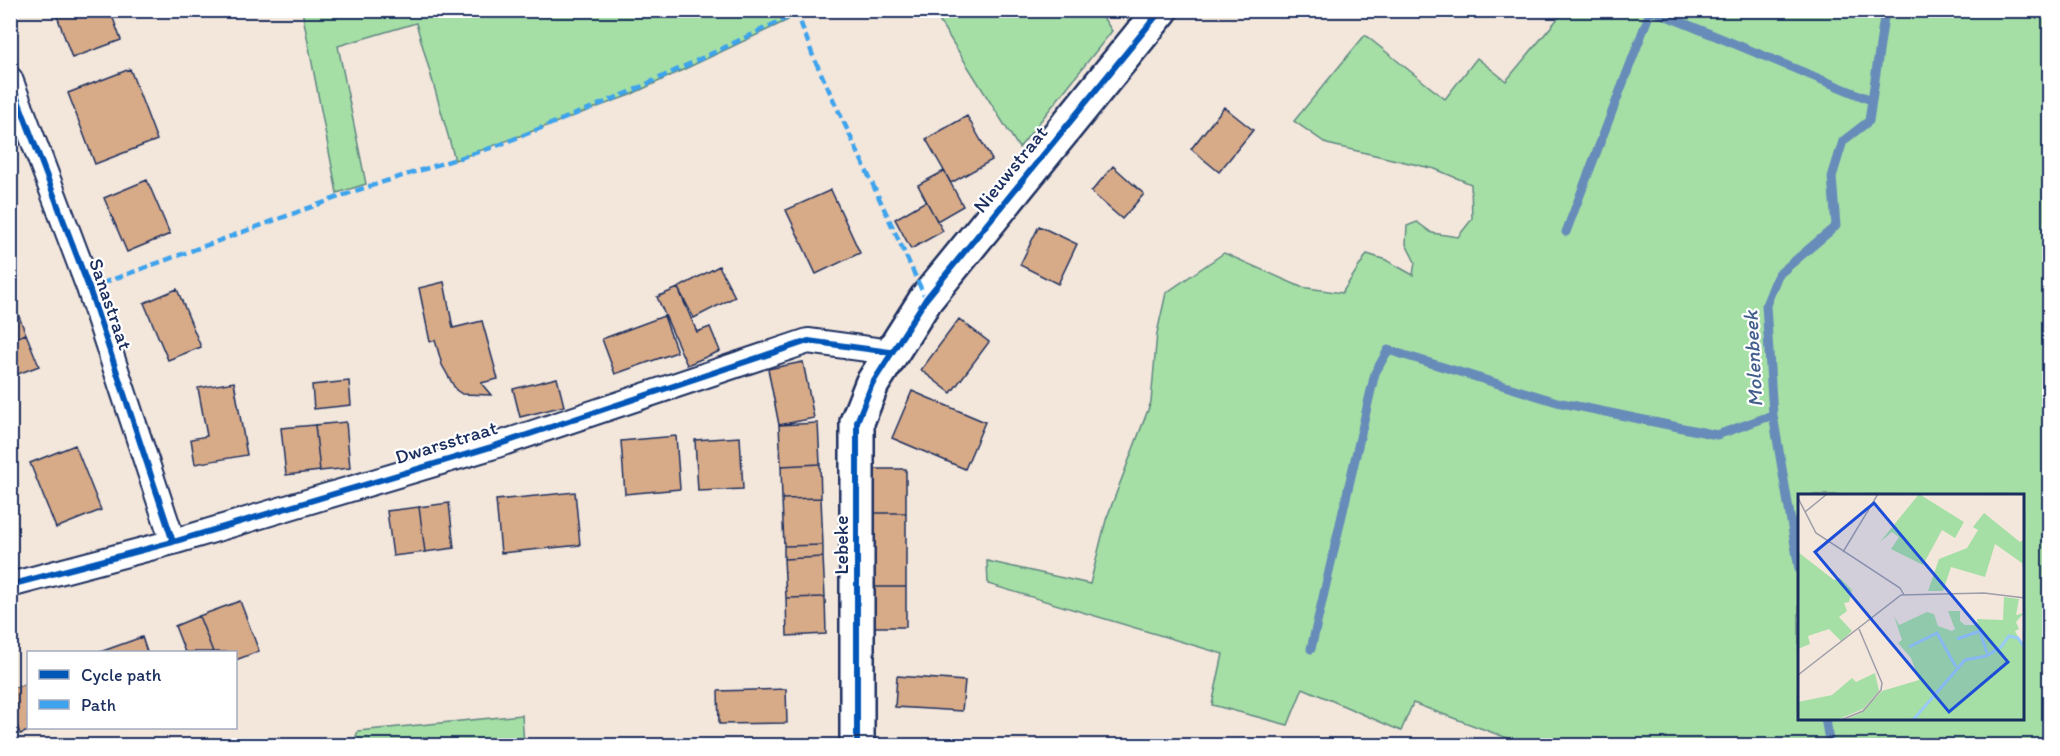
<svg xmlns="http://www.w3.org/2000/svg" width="2060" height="756" font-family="Itim,sans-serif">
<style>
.green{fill:#a5dfa5;stroke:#608782;stroke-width:1.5;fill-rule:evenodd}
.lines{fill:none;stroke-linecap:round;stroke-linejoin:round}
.stream{stroke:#678cb9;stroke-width:9}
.building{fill:#d7aa88;stroke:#1b2f5e;stroke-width:1.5}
.street-casing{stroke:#1b2f5e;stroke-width:28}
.secondary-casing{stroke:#1b2f5e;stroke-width:38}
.street{stroke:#fff;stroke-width:24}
.secondary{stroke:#fff;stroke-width:33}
.quiet{stroke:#3da3ed;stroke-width:4.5;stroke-dasharray:9 4.5;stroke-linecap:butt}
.cycleway-casing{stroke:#fff;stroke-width:10}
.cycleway{stroke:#0057b8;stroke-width:6}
.labels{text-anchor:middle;stroke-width:4.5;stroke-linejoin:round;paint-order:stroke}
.street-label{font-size:20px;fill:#1b2f5e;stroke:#fff}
.water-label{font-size:21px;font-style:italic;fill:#415e8c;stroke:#fff}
.inset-river{fill:none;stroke:#9acaf6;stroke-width:3}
.inset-road{fill:none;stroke:#9d9da9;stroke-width:1.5}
.view{fill:#1d4ed8;fill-opacity:0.15;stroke:#1d4ed8;stroke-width:3}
.inset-edge{fill:none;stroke:#1b2f5e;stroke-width:3}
</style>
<rect width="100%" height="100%" fill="#f3e6db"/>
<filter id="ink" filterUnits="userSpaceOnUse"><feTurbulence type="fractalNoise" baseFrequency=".0167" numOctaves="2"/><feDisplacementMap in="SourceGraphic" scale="12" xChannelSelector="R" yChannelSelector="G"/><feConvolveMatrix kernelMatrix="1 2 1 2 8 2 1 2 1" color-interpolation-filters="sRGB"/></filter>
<g filter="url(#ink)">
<path class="green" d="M784,10L788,20L630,95L455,160L416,23L338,46L366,184L337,193L302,11Z
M933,11H1099L1112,31L1019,148Z
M1564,11H2049V745H1526L1413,703L1401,731L1303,688L1288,725L1212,705L1223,654L988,584L987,561L1090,584L1106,520L1151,402L1157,333L1166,293L1224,253L1301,287L1342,293L1367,254L1386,260L1413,275L1415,262L1406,244L1407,226L1417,222L1432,233L1458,237L1472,219L1471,184L1435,169L1327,144L1294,121L1365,35L1445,99L1477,58L1506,81ZM1799,495H2022V718H1799Z
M522,715L524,745H353L358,731Z"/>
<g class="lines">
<path class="stream" d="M1652,10L1871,100
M1566,232L1651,10
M1799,569L1773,415L1766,305L1778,275L1836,226L1832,177L1843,141L1869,121L1885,10
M1311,649L1375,373L1388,350L1557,402L1717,435L1773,415
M1825,718L1830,746"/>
</g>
<path class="building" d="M55,10H110L121,40L72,58Z
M130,69L157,140L95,164L68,93Z
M1224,107L1253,130L1219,172L1191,149Z
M967,116L992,160L951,183L926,139Z
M1113,166L1144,194L1122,219L1091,192Z
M944,171L963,206L937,221L918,185Z
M147,180L170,234L127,252L104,198Z
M831,190L860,253L816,274L786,210Z
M926,201L943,231L911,249L895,219Z
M1039,226L1077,244L1058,284L1020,265Z
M719,266L735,297L694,318L678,288Z
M444,282L453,328L482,321L498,379L481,383L491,395L462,394L456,390L442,365L435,340L430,342L419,288Z
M678,288L697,332L710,327L720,351L687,365L657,297Z
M177,289L201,347L168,360L144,303Z
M12,299L26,334L10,340V300Z
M664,316L677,352L615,374L602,339Z
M959,319L989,342L951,393L921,370Z
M26,334L39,366L10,377V340Z
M803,362L814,418L779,425L768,369Z
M557,378L564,406L520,417L513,389Z
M349,381L351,405L314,409L312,385Z
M234,382L247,455L195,464L191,439L207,436L198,388Z
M912,391L985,422L965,469L892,438Z
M346,422L350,468L320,471L315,425Z
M818,423L820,464L781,466L779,425Z
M315,425L320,471L286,475L281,428Z
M676,436L680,489L625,494L621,441Z
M740,437L743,489L698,491L695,440Z
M75,445L101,510L56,528L30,463Z
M820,464L821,498L782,499L781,466Z
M868,469H906V513H869Z
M575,492L580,545L501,553L496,500Z
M821,498L823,545L784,546L782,499Z
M449,503L454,548L425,552L419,507Z
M419,507L425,552L393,556L387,511Z
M869,513H906V587H869Z
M823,545V557L784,559V546Z
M823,557L825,597L786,598L784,559Z
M869,587H906V627H869Z
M825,597L826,634L787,636L786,598Z
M240,601L259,651L236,660V652H213L199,616Z
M199,616L213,652H185L175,626Z
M142,637L147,652H100Z
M897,676L965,681L962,711L895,707Z
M28,683V728H37L20,734L10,706V689Z
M786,689L787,723L719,724L718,691Z"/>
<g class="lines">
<g class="street-casing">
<path id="street" d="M10,79L89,288L173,542
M10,585L173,542L491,447L808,341L890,352"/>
</g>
<g class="secondary-casing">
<path id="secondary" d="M857,746V422L872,384L926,299L1161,10"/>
</g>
<use href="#street" class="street"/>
<use href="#secondary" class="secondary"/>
<path class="quiet" d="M796,10L813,56L926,299
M89,288L358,190L494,147L630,92L797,13"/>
<g class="cycleway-casing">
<path id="cycleway" d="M10,79L89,288L173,542
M10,585L173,542L491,447L808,341L890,352
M857,746V422L872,384L926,299L1161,10"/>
</g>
<use href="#cycleway" class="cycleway"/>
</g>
</g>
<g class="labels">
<g class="street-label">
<text transform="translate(1010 169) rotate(-51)" y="7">Nieuwstraat</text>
<text transform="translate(111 304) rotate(71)" y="7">Sanastraat</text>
<text transform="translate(446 442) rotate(-17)" y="7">Dwarsstraat</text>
<text transform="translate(841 545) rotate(-90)" y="7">Lebeke</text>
</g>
<g class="water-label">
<text transform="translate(1753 359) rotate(-93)" y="7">Molenbeek</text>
</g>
</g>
<g transform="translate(1798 494)">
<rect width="226" height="226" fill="#f3e6db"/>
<path d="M121,0L166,28L157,44L144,36L125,71L93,55L101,43L94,38L82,48ZM186,19L222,48L226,45V78L224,69L197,50L187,83L153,73L145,97H130L141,65L169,54L180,36L175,33ZM0,58L36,86L42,84L54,96L51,108L46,109L49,117L41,123L54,137L43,147L31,135L10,142L12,150L0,155ZM206,103L221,105L218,121L226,119L218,128L221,135L217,137L226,154V226H46L63,219L84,197L121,186L113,164L100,149L104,146L96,122L101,131L129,118L136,120L140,132L154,137L157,135L150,117H162V127L167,131H180L179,125L205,126ZM77,179L81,197L65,215L39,226H0V208L34,201L54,184L58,188Z" fill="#a5dfa5"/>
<path class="inset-river" d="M159,145L182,137L189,159M111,153L139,139L158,173M115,226L167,166L188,162L203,153L211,142L220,144L227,154"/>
<path class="inset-road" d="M0,4L18,39L102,94L106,101M7,18L29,0M45,58L80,0M0,181L103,101L186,99L227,104M43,226L65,217L83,196L84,189L61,135"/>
<path class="view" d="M76,9L210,168L151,218L17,58Z"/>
<rect width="226" height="226" class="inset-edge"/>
</g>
<rect width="2060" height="756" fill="none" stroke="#fff" stroke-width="36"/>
<rect x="18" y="18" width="2024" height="720" fill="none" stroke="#1b2f5e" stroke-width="2" filter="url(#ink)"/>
<rect x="27" y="651" width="210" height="78" fill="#ffffff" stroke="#a4acbf" stroke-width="1.5"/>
<rect x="39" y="670" width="30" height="9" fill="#0057b8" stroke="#a4acbf" stroke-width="1.5"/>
<text x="81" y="681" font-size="18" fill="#1b2f5e">Cycle path</text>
<rect x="39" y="700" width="30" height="9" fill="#3da3ed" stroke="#a4acbf" stroke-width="1.5"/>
<text x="81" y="711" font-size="18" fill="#1b2f5e">Path</text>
</svg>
